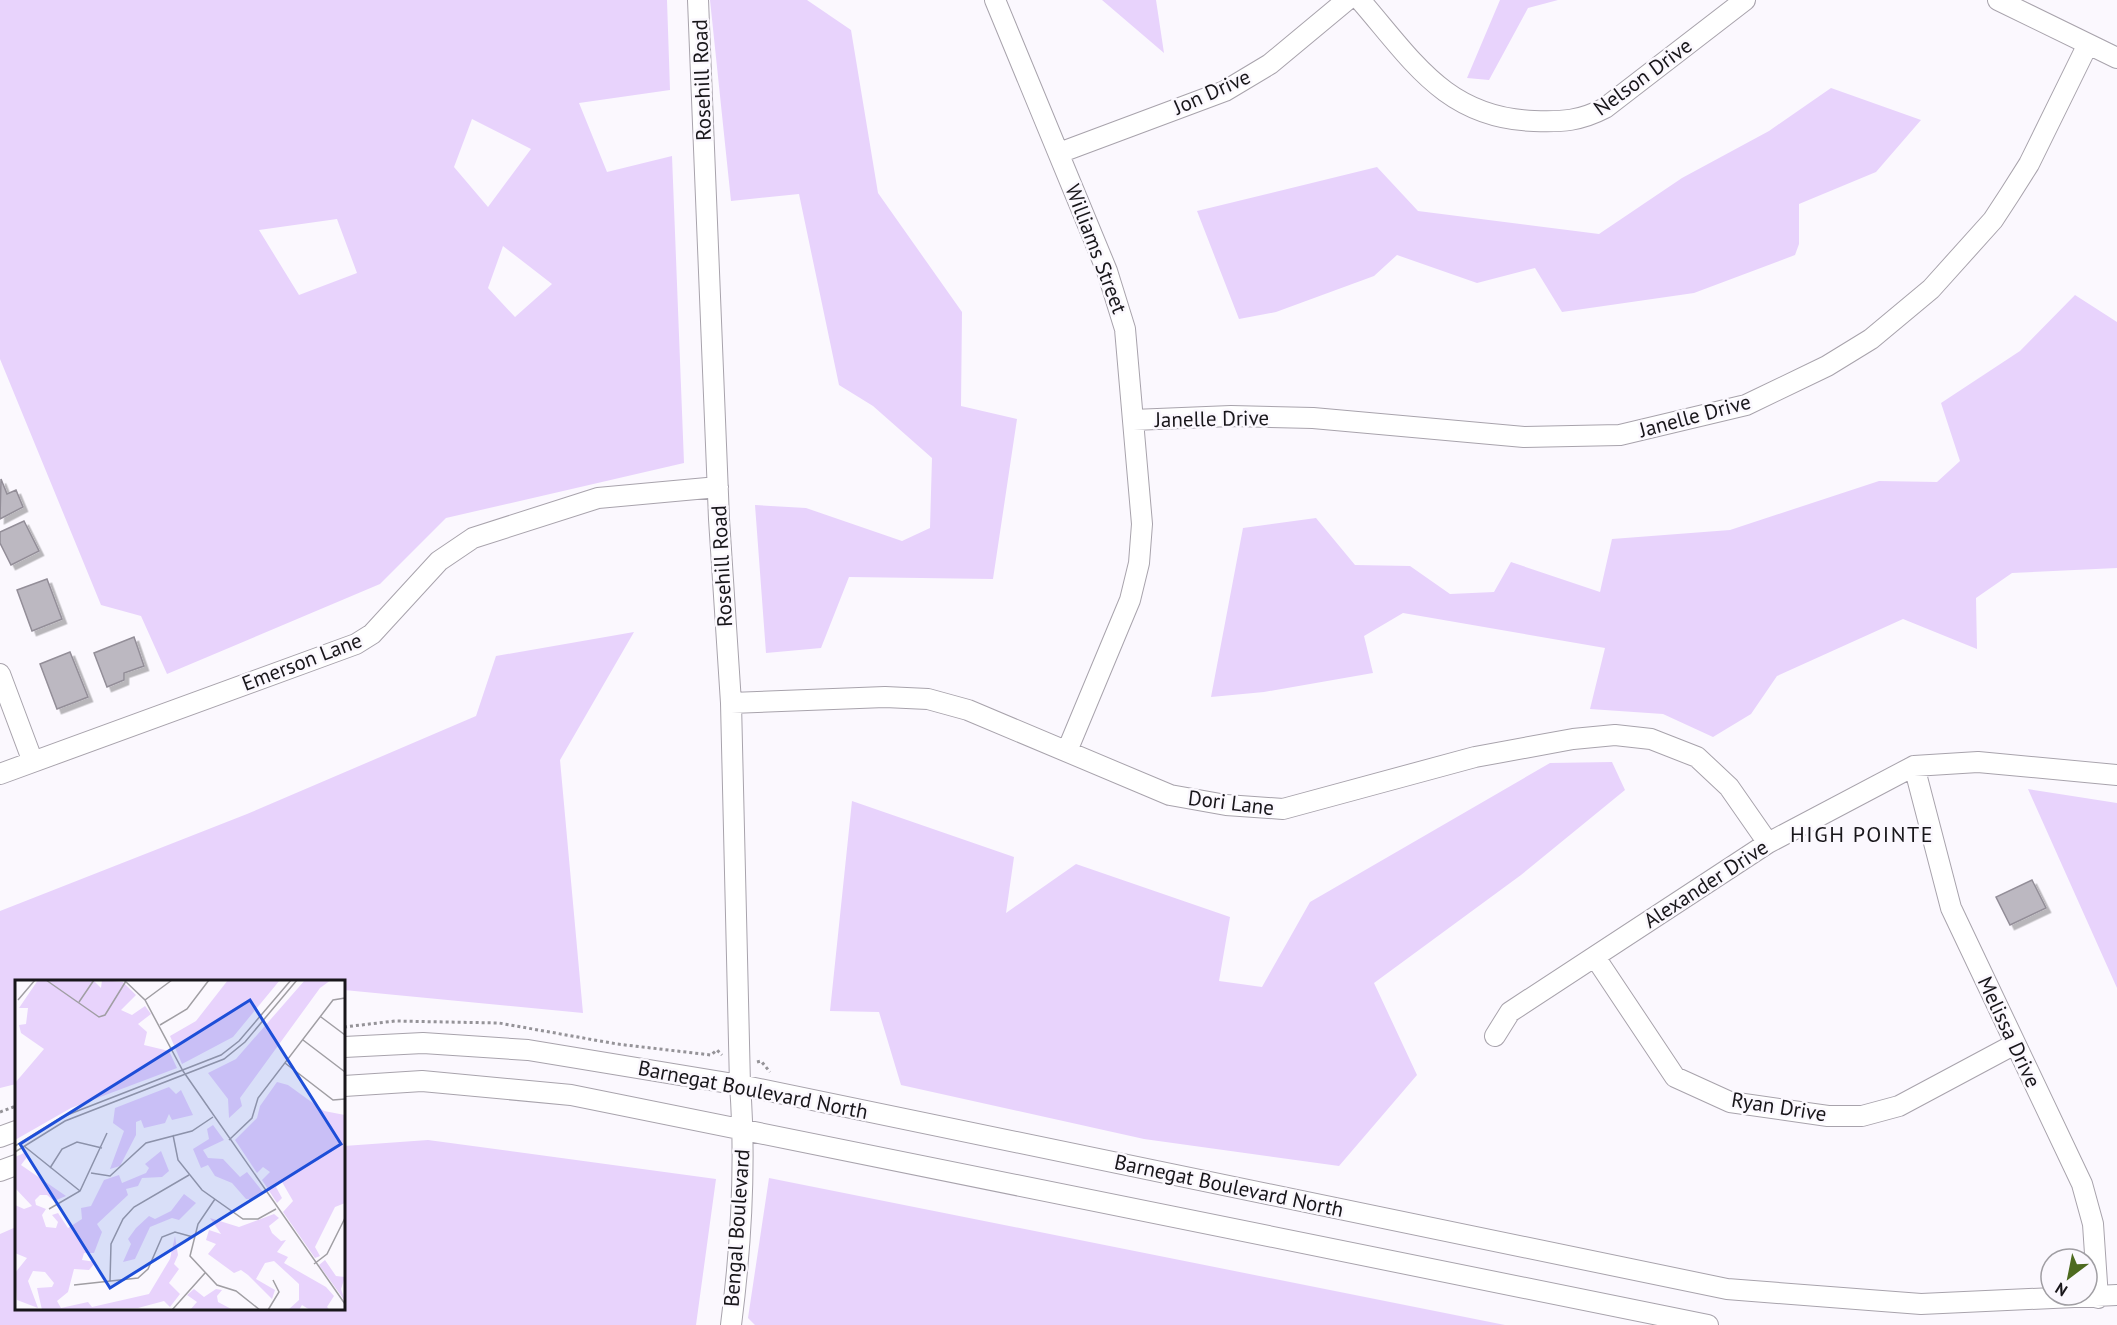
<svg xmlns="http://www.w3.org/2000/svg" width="2117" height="1325" font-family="'PT Sans',sans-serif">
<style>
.green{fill:#e8d3fc;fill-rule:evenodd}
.building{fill:#bcb8c1;stroke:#938e98;stroke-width:1.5;filter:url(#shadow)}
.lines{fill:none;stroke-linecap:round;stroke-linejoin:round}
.minor-casing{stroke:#a8a3ac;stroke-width:22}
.path{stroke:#959398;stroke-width:3;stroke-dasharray:3 3;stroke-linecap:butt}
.minor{stroke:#fff;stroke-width:20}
.labels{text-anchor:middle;stroke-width:5;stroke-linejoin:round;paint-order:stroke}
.street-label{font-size:21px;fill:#18161a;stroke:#fbf8fe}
.neighbourhood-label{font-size:22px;letter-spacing:1.5px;fill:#18161a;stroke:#fbf8fe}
.inset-road{fill:none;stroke:#a09ea3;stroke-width:1.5}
.view{fill:#1d4ed8;fill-opacity:0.15;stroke:#1d4ed8;stroke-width:3}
.inset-edge{fill:none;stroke:#18161a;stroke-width:3}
</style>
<defs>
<filter id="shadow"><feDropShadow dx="4.5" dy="4.5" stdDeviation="0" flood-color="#0004"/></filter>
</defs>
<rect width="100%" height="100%" fill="#fbf8fe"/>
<path class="green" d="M0,0H667L670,90L579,103L607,172L672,156L684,463L446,518L380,584L167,674L141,616L101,605L0,359ZM472,119L531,149L488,207L454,167ZM337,219L357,273L299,295L259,230ZM503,246L552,284L515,317L488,288Z
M710,0H807L851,30L878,193L962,312L961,406L1017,419L993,579L849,577L821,648L766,653L755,505L806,508L902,541L930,528L932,458L873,406L839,385L799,194L731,201Z
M1102,0H1156L1164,53Z
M1500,0H1558L1528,8L1489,80L1467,78Z
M1831,88L1921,120L1876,172L1799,204V244L1795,255L1694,293L1562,312L1535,268L1477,283L1397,255L1374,276L1276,312L1239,319L1197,211L1377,167L1418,211L1599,234L1682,178L1769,131Z
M2075,295L2117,322V568L2012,573L1976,598L1977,649L1903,619L1777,676L1751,714L1713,737L1663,714L1590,709L1605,648L1403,613L1364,636L1373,673L1264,692L1211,697L1243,528L1316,518L1355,565L1410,566L1450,594L1494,592L1511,562L1600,592L1612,539L1730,530L1879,481L1937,482L1960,461L1941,403L2020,351Z
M634,632L560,760L583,1013L344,990V982H16V1084L0,1088V911L247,814L476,716L496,656Z
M1612,762L1625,790L1521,875L1374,983L1417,1075L1339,1166L1144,1139L901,1085L879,1012L830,1011L852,801L1014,857L1006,913L1076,864L1230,917L1219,981L1262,987L1310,902L1550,763Z
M2028,789L2117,803V988Z
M428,1140L716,1179L696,1325H0V1234L16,1227V1308H344V1146Z
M769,1178L1505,1325H755L748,1318Z"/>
<path class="building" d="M1,479L7,494L16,490L23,507L0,519Z
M24,521L39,551L11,565L0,543V532Z
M47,579L62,619L32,631L17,590Z
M134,637L144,666L124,673V680L107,687L94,653Z
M70,652L88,697L57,709L40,664Z
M2032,880L2046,908L2010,925L1996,897Z"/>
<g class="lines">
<g class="minor-casing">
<path id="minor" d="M698,0L719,519L731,703L740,1085C746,1164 741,1247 731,1325
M995,0L1107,271L1125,329L1142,524L1139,563L1130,600L1067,751
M1360,0C1413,61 1446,118 1534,121C1563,122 1580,121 1605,108L1745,0
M1998,0L2117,58
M1059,153L1225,91L1270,64L1347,0
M1133,420L1231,416L1313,418L1524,437L1620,435L1746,405L1827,366L1871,339L1931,289L1993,220L2010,194L2029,164L2088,44
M0,674L33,762
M731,703L885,697L928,699L968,710L1170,795L1226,805L1283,809L1475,757L1573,739L1615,735L1651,739L1697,757L1729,787L1768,843
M1914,766L1951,908L2082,1184L2093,1224L2098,1298
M0,774L356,644L372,634L439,561L473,538L598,498L718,487
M1595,957L1675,1077L1730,1102L1828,1116H1862L1899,1106L2015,1044
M1495,1036L1510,1012L1768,843L1914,766L1978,762L2117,775
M344,1047L423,1043L528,1050L740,1085L1727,1289L1921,1304L2117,1295
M344,1086L422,1081L571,1095L1708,1325
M0,1137L16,1131
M0,1171L16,1165"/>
</g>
<path class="path" d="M344,1027L395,1021L499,1023L617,1044L711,1055L717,1050L722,1055
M757,1062L761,1061L770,1072
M0,1112L16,1106"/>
<use href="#minor" class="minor"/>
</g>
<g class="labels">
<g class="street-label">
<text transform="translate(1643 77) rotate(-36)" y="7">Nelson Drive</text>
<text transform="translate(702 80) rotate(-92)" y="7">Rosehill Road</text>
<text transform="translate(1212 92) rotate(-24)" y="7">Jon Drive</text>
<text transform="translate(1096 249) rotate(69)" y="7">Williams Street</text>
<text transform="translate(1695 416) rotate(-15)" y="7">Janelle Drive</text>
<text transform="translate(1212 419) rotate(-1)" y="7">Janelle Drive</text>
<text transform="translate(722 566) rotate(-93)" y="7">Rosehill Road</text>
<text transform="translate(302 662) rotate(-21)" y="7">Emerson Lane</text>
<text transform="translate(1231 803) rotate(7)" y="7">Dori Lane</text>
<text transform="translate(1706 884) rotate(-33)" y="7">Alexander Drive</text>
<text transform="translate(2009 1032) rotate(65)" y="7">Melissa Drive</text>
<text transform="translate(753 1090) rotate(11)" y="7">Barnegat Boulevard North</text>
<text transform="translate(1779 1107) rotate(9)" y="7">Ryan Drive</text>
<text transform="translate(1229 1186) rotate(12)" y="7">Barnegat Boulevard North</text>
<text transform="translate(737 1228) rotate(-86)" y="7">Bengal Boulevard</text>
</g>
<g class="neighbourhood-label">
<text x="1862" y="842">HIGH POINTE</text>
</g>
</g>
<g transform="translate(15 980)">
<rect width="330" height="330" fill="#fbf8fe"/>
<path d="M23,0H78L86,8L87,0L108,2L121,15L106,30L117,35L130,26L136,34L123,44L132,52L129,65L154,71L162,88L56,128L0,160V103L29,69L6,53L4,45L11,44L13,28H4ZM213,0H265L218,57L167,84L155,56L181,41ZM290,0H316L305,8L225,118L227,126L214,138L213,119L193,93L221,79ZM262,102L273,105L309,131L330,135V223L320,227L300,267L305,276L300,278L268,232L278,221L267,202L261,207L267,218L262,223L247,200L255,192L248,187L242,193L220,160L242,138L245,126ZM154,107L161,114L166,110L178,135L157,140L154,134L150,143L129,148L126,140L121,142V155L105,186L95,189L109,151L98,143L100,128ZM198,145L209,160L188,170L193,178L208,179L225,197L232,192L248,212L240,219H231L217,203L200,196L193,185L186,188L178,169L194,159L192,149ZM146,171L154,191L147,197L127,198L123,206L111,209L113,215L82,244L87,252L79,273H69L67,280L81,282L74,290L59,289L53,312L42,321L46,328L73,322L77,327L134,314L155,279L160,256L163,275L159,284L164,289L154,303L165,314L155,327L149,321L123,328L27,330L22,308L37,307L39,303L30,292L18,291L13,301L23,328L2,320L0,293L12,278L0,273V225L9,229L17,226L0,208V177L9,173L12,177L6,185L51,216L39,221L32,215H25L20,220L21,225L31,229L27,235L31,247L41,248L43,242L37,235L43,233L53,248L67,239L66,228L76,226L89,200L104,195L107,203L131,193L134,188L130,184ZM169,214L181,223L164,240L157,238L135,247L120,279L108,282L116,264L113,259L121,248L134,236L140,239L156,231ZM259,234L264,238L254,246L257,253L266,261L271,260L262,272L273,277L269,283L311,307L319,316L312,327L315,330H295L287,325L284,330H273L284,320V304L259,281L250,283L241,299L260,310L257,319L233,295L226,290L219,293L193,274L201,264L191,260L194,250L206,254L195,238L224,247ZM310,280L321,296L330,297L326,309L330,321L304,285ZM179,309L189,317L201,309L207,310L202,316L203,322L218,330H175L182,322L172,315Z" fill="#e8d3fc"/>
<path class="inset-road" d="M31,0L84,37L90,35L111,1M109,0L130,20L168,91L330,324M3,20L20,0M130,20L157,0M64,22L79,0M306,37L330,55M145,45L172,29L194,0M288,60L330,92M270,83L318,120L330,119M158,155L163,180L187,210L228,239H243L261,229M214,160L237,138L243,118L318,20L330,18M0,166L47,137L206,75L224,61L276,0M9,166L65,211M0,172L50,141L209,79L230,62L282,0M35,188L47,169L62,162L87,168M76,193L95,196L131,163L177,151L198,137M200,219L183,244L175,276L202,305L221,311L245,330M34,229L65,211L92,153M299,284L312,274L330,238M95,301L96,264L108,239L119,227L174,195M59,305L123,298L133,289L147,257L160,252L178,257M157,330L190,293M253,330L264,312L258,300"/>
<path class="view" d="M235,20L326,164L95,308L5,164Z"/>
<rect width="330" height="330" class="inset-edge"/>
</g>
<g transform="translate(2069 1277) rotate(212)"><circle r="28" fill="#fbf8fe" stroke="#a09ea3" stroke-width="1.5"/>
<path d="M0-4.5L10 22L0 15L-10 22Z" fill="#4d6a1f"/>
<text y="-9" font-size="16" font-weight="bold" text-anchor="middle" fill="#18161a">N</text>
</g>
</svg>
